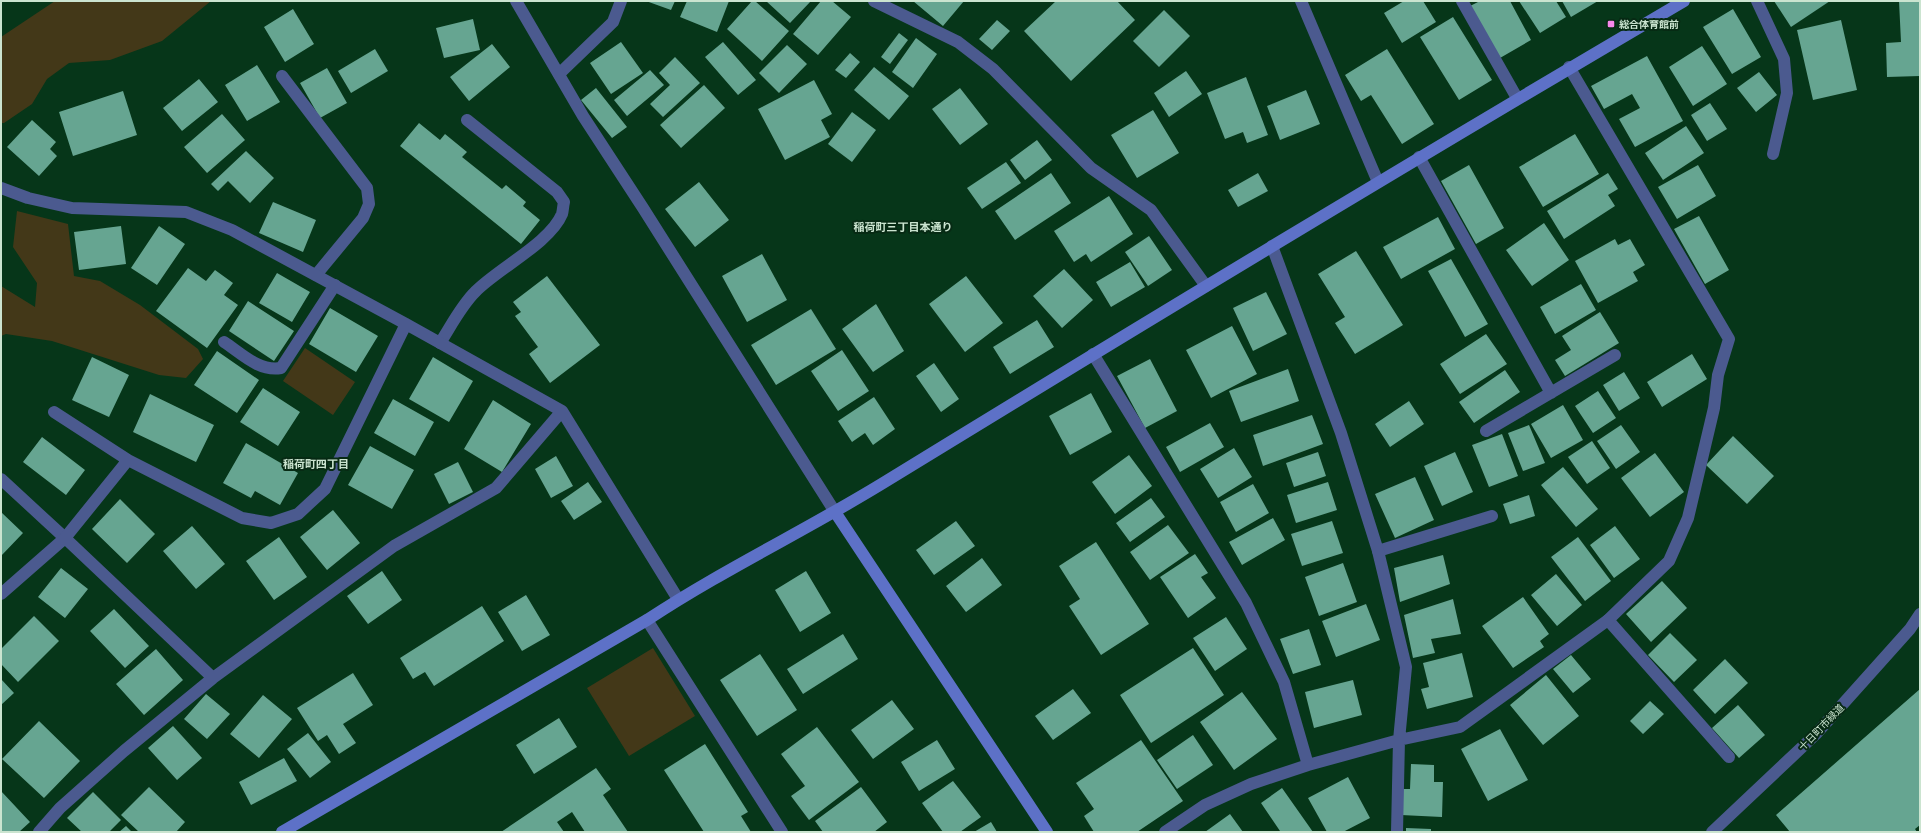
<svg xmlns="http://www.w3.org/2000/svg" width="1921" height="833" font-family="'Varela Round','Noto Sans JP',sans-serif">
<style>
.green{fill:#433818}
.building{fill:#66a591}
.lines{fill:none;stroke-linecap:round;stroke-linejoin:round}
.lane{stroke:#4b5a8f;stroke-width:12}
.street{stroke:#4b5a8f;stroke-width:12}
.secondary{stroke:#5d71c7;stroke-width:12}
.poi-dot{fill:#f788eb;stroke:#072a14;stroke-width:1.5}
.labels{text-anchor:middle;stroke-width:4;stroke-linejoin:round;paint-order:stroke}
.poi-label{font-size:10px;font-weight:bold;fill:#cbe4d0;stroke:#072a14;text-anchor:start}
.street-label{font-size:10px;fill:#cbe4d0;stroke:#072a14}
.neighbourhood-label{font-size:11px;font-weight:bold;fill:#cbe4d0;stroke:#072a14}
</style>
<rect width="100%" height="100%" fill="#063619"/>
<path class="green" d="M55,1H211L162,41L110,60L69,63L47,79L32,104L4,123H1V37Z
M17,211L68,224L74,276L100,281L140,305L198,349L203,359L186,378L159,375L52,341L6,334L1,336V286L35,307L37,283L13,247Z
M305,348L355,382L333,415L283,381Z
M653,648L695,716L629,756L587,688Z"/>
<path class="building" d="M646,1H675L671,10Z
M687,1H729L717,32L680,17Z
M752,1H755L789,31L762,61L727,29Z
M766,1H811L790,23Z
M821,1H832L851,17L818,55L793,34Z
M913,1H964L943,26Z
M1056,1H1117L1135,20L1071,81L1024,31Z
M1404,1H1423L1436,22L1402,43L1384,13Z
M1480,1H1510L1531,40L1500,58L1470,6Z
M1519,1H1556L1566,17L1540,33Z
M1562,1H1598L1571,17Z
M1774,1H1830L1791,27Z
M1899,1H1920V76L1887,77L1886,43L1901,42Z
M293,9L314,44L285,62L264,27Z
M1733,9L1761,57L1732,74L1703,27Z
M1164,10L1190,36L1159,67L1133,41Z
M1453,17L1492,80L1459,100L1420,37Z
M473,19L480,50L444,58L436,28Z
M997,20L1010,31L992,50L979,39Z
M1841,20L1857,90L1813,100L1797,30Z
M899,33L908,40L890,64L881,57Z
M916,38L937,54L913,88L892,72Z
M621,42L643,73L611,94L590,63Z
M723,42L756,80L738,95L705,57Z
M492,44L510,67L469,101L450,77Z
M787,45L807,64L779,93L759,73Z
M1702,46L1727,84L1693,106L1669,67Z
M375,49L388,71L351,93L338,71Z
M1387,49L1434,124L1402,144L1371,95L1361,101L1345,75Z
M850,53L860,62L846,78L835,70Z
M1647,56L1683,121L1635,147L1619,119L1640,108L1632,94L1604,109L1591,86Z
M675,57L700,83L663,117L650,104L670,85L659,73Z
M257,65L280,102L247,121L225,85Z
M874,67L909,96L889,120L854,90Z
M327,68L347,103L320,118L300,83Z
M650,70L664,85L627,116L614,100Z
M1186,71L1202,94L1169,117L1154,93Z
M1759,72L1777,95L1756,112L1737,88Z
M1246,77L1268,135L1247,143L1243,132L1225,139L1207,93Z
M199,79L218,102L182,131L163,108Z
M814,80L832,114L821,120L830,137L785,160L758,109Z
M704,85L725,108L681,148L660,125Z
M596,88L627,127L612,138L581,100Z
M960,88L988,124L960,145L932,109Z
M1306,90L1320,124L1280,140L1267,106Z
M123,91L137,135L73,156L59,112Z
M1710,103L1727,129L1707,141L1691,115Z
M1153,110L1179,153L1137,178L1111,135Z
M852,112L876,130L852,162L828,144Z
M222,114L245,140L207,173L184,147Z
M32,120L56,142L50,149L57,156L39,176L7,147Z
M419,123L440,140L445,134L467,152L462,157L502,189L506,185L526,202L523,206L540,220L521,244L400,146Z
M1686,126L1704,153L1663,180L1645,153Z
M1575,134L1599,174L1543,207L1519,167Z
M1037,140L1052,160L1025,180L1010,160Z
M246,151L274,178L250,203L228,181L218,191L211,184Z
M1006,162L1021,183L982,209L967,188Z
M1469,165L1504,228L1476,244L1441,181Z
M1698,165L1716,196L1677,219L1658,187Z
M1051,173L1071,203L1015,240L995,211Z
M1258,173L1268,191L1238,207L1228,190Z
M1608,173L1618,189L1608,195L1615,206L1564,239L1547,211Z
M699,182L729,220L695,247L665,209Z
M1109,196L1133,234L1091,262L1086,254L1074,262L1054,231Z
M273,202L316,220L303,252L259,233Z
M1699,216L1729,270L1705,284L1674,229Z
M1438,217L1455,249L1401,279L1383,247Z
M1544,223L1569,260L1532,286L1506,250Z
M121,226L126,264L79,270L74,232Z
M159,226L185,244L157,285L131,268Z
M1149,236L1172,270L1148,286L1125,252Z
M1615,239L1618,245L1630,239L1645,265L1633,272L1638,281L1598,303L1575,261Z
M1356,251L1403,325L1355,354L1335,323L1345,317L1318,274Z
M762,254L787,300L747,322L722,276Z
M1451,259L1488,324L1465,337L1428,271Z
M1130,262L1145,287L1111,307L1096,282Z
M188,268L206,281L215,270L233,283L224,295L238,305L207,348L156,311Z
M1064,269L1093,300L1062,328L1033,296Z
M277,273L310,292L292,322L259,303Z
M547,276L600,345L550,383L529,354L538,347L515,316L521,312L513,302Z
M966,276L1003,323L965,352L929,304Z
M1581,284L1596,310L1555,334L1540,307Z
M1266,292L1287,334L1253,351L1233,308Z
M248,301L294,331L274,361L229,331Z
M876,304L904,351L873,372L842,329Z
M330,308L378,336L356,372L309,344Z
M811,309L836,349L776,385L751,345Z
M1600,312L1619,343L1565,376L1555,360L1571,350L1562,336Z
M1037,320L1054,347L1010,374L993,347Z
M1232,326L1257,374L1211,398L1186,350Z
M1486,334L1507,364L1460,394L1440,364Z
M842,350L869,391L838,411L811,371Z
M217,351L259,380L237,413L194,385Z
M1692,354L1707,379L1662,407L1647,382Z
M92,357L129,375L109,417L72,400Z
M433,357L473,381L449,422L409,399Z
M1150,359L1177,411L1145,428L1117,376Z
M934,363L959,399L941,412L916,376Z
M1288,369L1299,401L1241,422L1229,391Z
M1505,370L1520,392L1474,423L1459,402Z
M1624,372L1640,398L1619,411L1603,385Z
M263,388L300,412L278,446L240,422Z
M1598,391L1616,418L1593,433L1575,406Z
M1091,393L1112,432L1070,455L1049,416Z
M150,394L214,425L196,462L133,432Z
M874,397L895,429L873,445L865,433L852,442L838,421Z
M393,399L434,422L415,456L374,433Z
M493,400L531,424L502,472L464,449Z
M1409,401L1424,424L1390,447L1375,424Z
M1563,405L1583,440L1551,458L1531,424Z
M1312,415L1323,444L1263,466L1253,435Z
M1210,423L1224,447L1180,472L1166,447Z
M1529,425L1545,463L1523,471L1508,433Z
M1621,425L1640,452L1616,469L1597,441Z
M1502,434L1518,476L1489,487L1472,445Z
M1733,436L1774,476L1747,504L1706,465Z
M42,437L85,470L66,495L23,462Z
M1592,441L1610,468L1587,484L1568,457Z
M246,443L298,473L280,505L255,491L251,498L223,483Z
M370,446L414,470L392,509L348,485Z
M1234,448L1252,477L1218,498L1200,469Z
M1318,452L1326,476L1294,487L1286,463Z
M1455,452L1473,492L1442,506L1424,466Z
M1655,453L1684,492L1650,517L1621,478Z
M1129,455L1152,486L1115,514L1092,482Z
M556,456L573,486L551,498L535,469Z
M458,462L473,492L449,504L434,474Z
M1563,467L1598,509L1576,527L1541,485Z
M1415,477L1434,520L1395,538L1375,494Z
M588,482L602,502L574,520L561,501Z
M1328,482L1337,510L1296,523L1287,495Z
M1253,484L1269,513L1236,532L1220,502Z
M1529,495L1535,516L1510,524L1503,504Z
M1151,498L1165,517L1130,542L1116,523Z
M120,499L155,534L127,563L92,529Z
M333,510L360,543L327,570L300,537Z
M1,512L23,533L1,556Z
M1273,518L1285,540L1242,565L1229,542Z
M956,521L975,546L934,575L916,550Z
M1332,521L1343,553L1302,566L1291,534Z
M1168,525L1189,553L1150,580L1130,552Z
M192,526L225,564L196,589L163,551Z
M1615,526L1640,559L1614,578L1590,545Z
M279,537L307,577L274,600L246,561Z
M1578,537L1611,581L1585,601L1551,557Z
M1096,542L1149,624L1101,655L1069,606L1080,599L1059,566Z
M1195,554L1208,573L1201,577L1216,598L1188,618L1160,577Z
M1443,555L1450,584L1400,602L1394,568Z
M982,558L1002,585L966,612L946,586Z
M1343,563L1357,602L1319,616L1305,577Z
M61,568L88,589L65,618L38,597Z
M382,571L402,600L368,624L347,596Z
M806,571L831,613L800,632L775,590Z
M1556,574L1582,605L1557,626L1531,595Z
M1662,581L1687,608L1651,642L1626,614Z
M526,595L550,635L522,651L498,612Z
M1523,597L1549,634L1540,641L1544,647L1513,668L1482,626Z
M1453,599L1461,634L1431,639L1435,653L1413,658L1404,615Z
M1366,604L1380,640L1336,657L1322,621Z
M482,606L504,641L434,686L425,672L413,679L400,658Z
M114,609L149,646L125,668L90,631Z
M34,616L59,641L18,682L1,664V649Z
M1226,617L1247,649L1215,671L1193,638Z
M1309,629L1321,665L1293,674L1280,639Z
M1670,633L1697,660L1674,682L1648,655Z
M843,634L858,659L803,694L787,669Z
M1193,648L1224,695L1151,743L1120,695Z
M156,649L183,680L144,715L116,684Z
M1462,653L1473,697L1427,709L1421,689L1429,687L1423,663Z
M760,654L797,710L757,736L720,680Z
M1571,655L1591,679L1573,693L1553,669Z
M1725,659L1748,683L1715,714L1693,690Z
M353,673L373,705L343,724L356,743L339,754L327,735L318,741L297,708Z
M1546,675L1579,716L1543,745L1510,705Z
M1,679L14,693L1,705Z
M1353,680L1362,715L1314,728L1305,692Z
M1073,689L1091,713L1053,740L1035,716Z
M1920,689V825L1915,829L1917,832H1790L1776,815Z
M1242,692L1277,739L1234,770L1200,722Z
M206,694L230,714L207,739L184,719Z
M263,695L292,719L259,758L230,734Z
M892,700L914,729L873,759L851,730Z
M1650,701L1664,714L1643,734L1630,721Z
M1738,705L1765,735L1739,758L1712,728Z
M559,718L577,747L534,774L516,745Z
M39,721L80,761L44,798L2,759Z
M173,726L202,758L177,780L148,748Z
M817,727L859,782L809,820L791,796L805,786L781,754Z
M1500,729L1528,780L1488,801L1461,749Z
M308,733L331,762L310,778L287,749Z
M1193,735L1213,765L1177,789L1157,760Z
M937,740L955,769L919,791L901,762Z
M1141,740L1183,801L1137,832H1094L1084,816L1094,809L1076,783Z
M705,744L748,812L741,816L751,832H704L664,770Z
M284,758L297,781L251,805L239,782Z
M1411,764L1434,765V782H1443L1442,817L1401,815L1402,789H1410Z
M596,768L611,789L603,795L628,832H585L572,812L557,822L564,832H501Z
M1348,777L1370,818L1343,832H1327L1308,798Z
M953,781L981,817L960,832H943L922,803Z
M149,787L185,822L176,832H139L121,815Z
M861,787L887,822L874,832H823L815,821Z
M1282,788L1313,832H1278L1280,831L1261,803Z
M1,791L30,822L19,832H1Z
M93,792L121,820L109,832H82L67,818Z
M1230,814L1243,832H1205Z
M991,822L997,832H974Z
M126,826L132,832H119Z
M1406,828L1431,829V832H1406Z"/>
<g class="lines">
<path class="lane" d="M1462,1L1517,98
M1757,1L1784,59L1787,93L1773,154
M559,74L613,22L621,1
M282,76L367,188L369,204L363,218L316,275
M1419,157L1551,393
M224,342C241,353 259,372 281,368L335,285
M440,343C451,326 461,306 475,292C497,269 550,243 562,214C563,211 563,206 564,202L557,192L467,120
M1486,431L1615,355
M1,479L65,538
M1378,551L1492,516
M1608,620L1729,757"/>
<path class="street" d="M516,1L583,116L643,208L835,512
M874,1L958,42L993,69L1091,168L1151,210L1206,286
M1301,1L1378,182
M1,188L28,198L72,208L186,212L232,230L406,324L562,411L678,599
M1272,246L1341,433L1378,551L1406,667L1399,740L1397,832
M1093,354L1246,603L1284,682L1308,765
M54,412L128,460L242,518L271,523L298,514L325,489L406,324
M65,538L213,678
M1,594L65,538L128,460
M647,620L782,832
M39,832L60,808L124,751L213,678L394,546L496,488L562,411
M1165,832L1205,805L1251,784L1308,765L1399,740L1460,727L1608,620L1669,561L1688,518L1714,408L1718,375L1729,339L1569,67
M1712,832L1816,734L1910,629L1920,614"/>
<path class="secondary" d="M835,512L1047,832
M282,832L647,620C724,569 809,529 888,480C1152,318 1417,158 1684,1"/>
</g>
<rect class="poi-dot" x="1607" y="20" width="8" height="8" rx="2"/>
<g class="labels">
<g class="poi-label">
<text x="1619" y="28">総合体育館前</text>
</g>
<g class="street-label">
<text transform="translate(1821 727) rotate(-46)" y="4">十日町市緑道</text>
</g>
<g class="neighbourhood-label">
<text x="903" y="231">稲荷町三丁目本通り</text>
<text x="316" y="468">稲荷町四丁目</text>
</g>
</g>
<rect width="1921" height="833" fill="none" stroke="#cbe4d0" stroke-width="4"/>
</svg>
